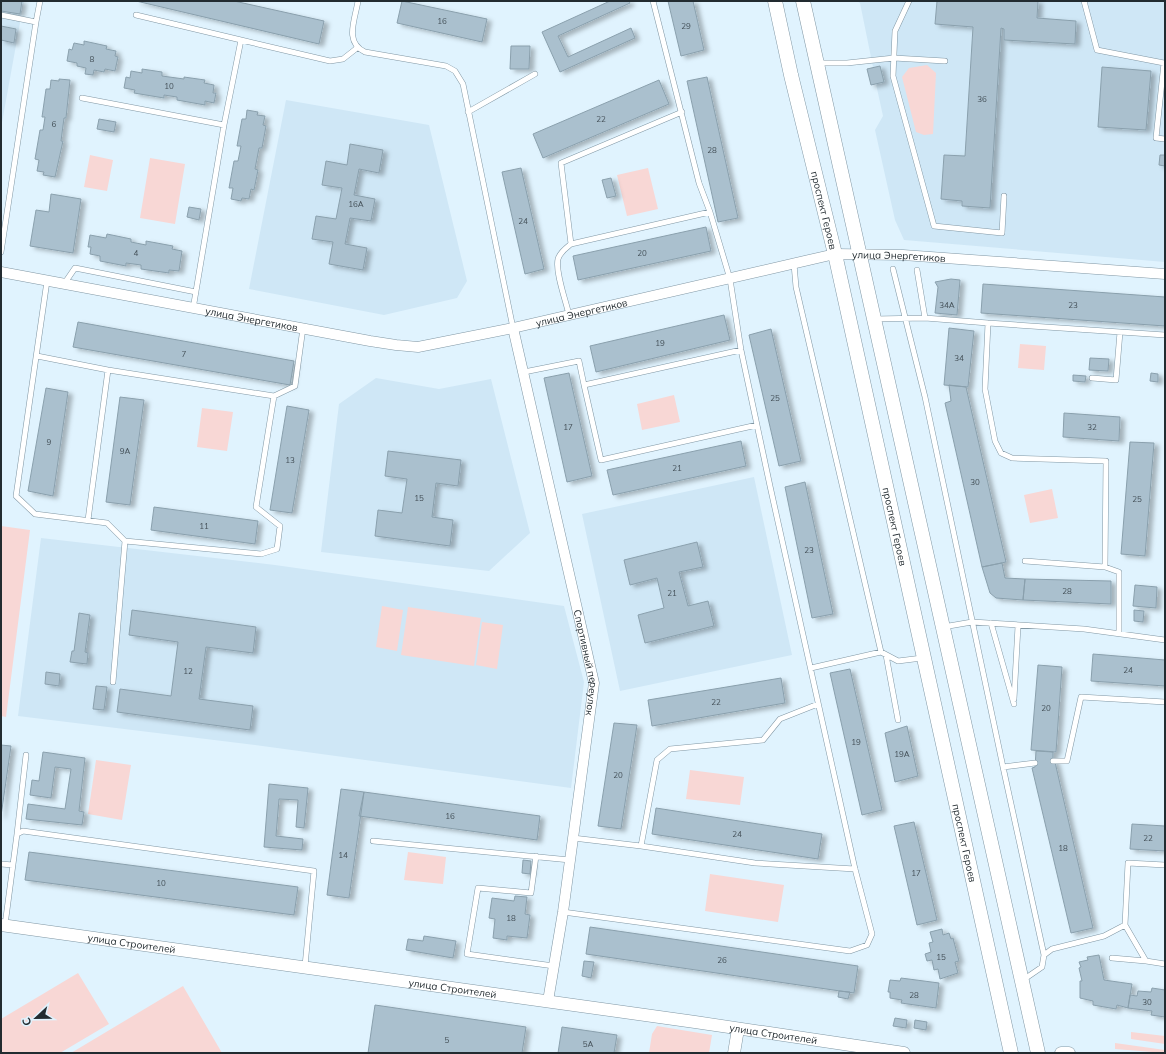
<svg xmlns="http://www.w3.org/2000/svg" width="1166" height="1054" font-family="Mulish,sans-serif">
<style>
.built{fill:#cfe7f6}
.green{fill:#f8d7d5}
.building{fill:#aac0ce;stroke:#8aa0ad;filter:url(#shadow)}
.lines{fill:none;stroke-linecap:round;stroke-linejoin:round}
.service-casing{stroke:#8197a4;stroke-width:6}
.minor-casing{stroke:#8197a4;stroke-width:11}
.tertiary-casing{stroke:#8197a4;stroke-width:13}
.secondary-casing{stroke:#8197a4;stroke-width:15}
.service{stroke:#fff;stroke-width:5}
.minor{stroke:#fff;stroke-width:10}
.tertiary{stroke:#fff;stroke-width:12}
.secondary{stroke:#fff;stroke-width:14}
.labels{text-anchor:middle;stroke-width:3;stroke-linejoin:round;paint-order:stroke}
.number-label{font-size:8px;fill:#445058}
.street-label{font-size:10px;fill:#222b30;stroke:#e0f3fe}
</style>
<defs>
<filter id="shadow"><feDropShadow dx="4.5" dy="2.5" stdDeviation="2" flood-color="#0004"/></filter>
</defs>
<rect width="100%" height="100%" fill="#e0f3fe"/>
<path class="built" d="M1,1H24L1,128Z
M857,1H1165V262L904,240L895,220L875,130L883,116L876,84L871,85L867,69L873,67L860,3Z
M286,100L429,125L467,281L457,298L384,315L249,289Z
M376,378L439,389L491,379L530,533L489,571L321,552L339,404Z
M754,477L792,655L620,691L582,514Z
M41,538L275,565L564,606L584,682L571,788L255,745L18,716Z"/>
<path class="green" d="M927,65L936,73L933,134L924,135L916,132L902,77L909,68Z
M90,155L113,160L107,191L84,187Z
M150,158L185,164L175,224L140,218Z
M648,168L658,209L627,216L617,175Z
M1020,344L1046,346L1044,370L1018,368Z
M674,395L680,422L642,430L637,404Z
M202,408L233,412L227,451L197,447Z
M1052,489L1058,518L1030,523L1024,495Z
M1,526L30,530L6,717L1,716Z
M382,606L403,610L397,651L376,647Z
M408,607L481,618L474,666L401,655Z
M482,622L503,625L497,669L476,665Z
M96,760L131,765L122,820L88,814Z
M690,770L744,777L740,805L686,799Z
M408,852L446,857L443,884L404,880Z
M710,874L784,885L778,922L705,911Z
M78,973L109,1024L60,1053H1V1019Z
M183,986L222,1053H71Z
M657,1026L712,1035L709,1053H649L652,1034Z
M1131,1032L1165,1036V1044L1131,1039Z
M1115,1043L1165,1050V1053L1115,1049Z"/>
<path class="building" d="M1,1H22L20,14L1,11Z
M136,1H234L324,21L319,44Z
M402,1L487,19L482,42L397,23Z
M610,1H629L630,3L558,36L568,57L631,28L635,38L560,72L542,32Z
M668,1H693L704,50L681,56Z
M937,1H1038L1037,18L1076,21L1075,44L1004,40V29L1001,28L990,208L962,206V201L941,199L944,155L965,156L973,27L935,24Z
M1,26L16,29L14,43L1,40Z
M84,41L107,46L106,49L116,51L115,56L118,57L115,71L105,69L104,72L94,70L93,75L85,74L86,68L77,66V63L67,61L69,49L72,50L74,43L84,45Z
M511,46H530L529,69H510Z
M880,66L884,82L871,85L867,69Z
M1102,67L1151,71L1146,130L1098,127Z
M142,69L162,72V76L184,79V77L205,80L204,83L214,85L213,93H216L214,103L205,101V105L177,100V97L164,95V98L134,93L135,90L124,88L126,77L130,78L131,71L142,73Z
M707,77L738,218L718,222L687,81Z
M59,79L70,80L66,118H64L61,141H63L55,177L43,175L44,172L37,171L39,160L35,159L40,130H43L45,117H42L46,89H50L51,80L59,81Z
M659,80L669,104L543,158L533,134Z
M247,110L258,112L257,115L265,116L263,125L266,126L262,148H259L255,169L258,170L254,190L251,189L249,199L242,198L241,201L231,199L233,188H229L234,161H238L241,146H237L242,119H246Z
M99,119L116,122L114,132L97,129Z
M350,144L383,150L379,173L359,169L354,195L375,199L371,221L350,218L345,244L367,248L363,270L329,264L333,242L312,239L316,216L336,219L342,188L322,185L326,161L347,165Z
M1160,155H1165V166L1159,165Z
M521,168L544,269L525,274L502,172Z
M611,178L616,196L607,198L602,180Z
M51,194L81,199L73,253L30,246L36,210L49,212Z
M189,207L201,209L199,220L187,217Z
M706,227L711,251L578,280L573,256Z
M107,234L131,239V242L146,245V241L173,246L172,249L182,251L179,271L169,270V273L141,269V265L126,263V266L100,261V256L90,254L91,247H88L90,235L106,238Z
M951,279L960,280L957,315L935,313L938,287L935,282Z
M983,284L1165,297V326L981,313Z
M724,315L730,340L596,372L590,346Z
M78,322L294,361L290,385L73,347Z
M949,328L974,331L968,387L944,385Z
M771,329L801,461L779,466L749,335Z
M1090,358L1109,359L1108,371L1089,370Z
M569,373L592,476L567,482L544,378Z
M1151,373L1158,374V382L1150,381Z
M1073,375L1086,376L1085,382L1073,381Z
M949,385L966,387L1006,562L982,567L945,403L951,401Z
M46,388L68,392L53,496L28,491Z
M120,397L144,400L130,505L106,502Z
M287,406L309,410L292,513L270,510Z
M1064,413L1120,417L1119,441L1063,437Z
M741,441L746,466L613,495L607,470Z
M1130,442L1154,443L1145,556L1121,554Z
M388,451L461,460L458,486L436,483L432,517L453,520L450,546L375,536L378,510L402,513L407,479L385,476Z
M805,482L833,614L812,618L785,487Z
M154,507L258,521L255,544L151,530Z
M697,542L703,567L679,572L688,606L708,601L714,626L645,643L638,615L664,608L657,578L630,585L624,560Z
M1002,563L1005,578L1025,579L1023,600L996,598L990,593L982,567Z
M1025,579L1111,581V604L1023,600Z
M1135,585L1157,587L1156,608L1133,606Z
M132,610L256,627L253,653L206,647L199,699L253,706L250,730L117,712L120,689L171,696L178,642L129,635Z
M1134,610L1144,611L1143,622L1134,621Z
M79,613L90,615L85,652L88,653L87,664L70,662L72,651H74Z
M1093,654L1165,660V686L1091,681Z
M1038,665L1062,667L1056,752L1031,750Z
M850,669L882,810L862,815L830,673Z
M46,672L60,674L59,686L45,684Z
M781,678L785,703L652,726L648,700Z
M96,686L107,687L104,710L93,709Z
M614,723L637,725L621,829L598,826Z
M907,726L918,776L895,782L885,733Z
M1,745L11,746L1,816Z
M1036,751L1053,752V763L1055,762L1093,928L1071,933L1032,768L1035,767Z
M43,752L85,758L79,811L84,812L82,825L26,819L28,804L65,809L71,769L55,767L51,798L30,795L32,780L39,781Z
M269,784L308,788L304,828L296,827L298,800L279,799L276,836L303,839L302,850L264,847Z
M341,789L364,792L349,898L327,895Z
M364,792L540,816L537,840L359,816Z
M656,808L822,834L818,859L652,834Z
M914,822L937,920L917,925L894,826Z
M1132,824L1165,826V851L1130,849Z
M29,852L298,887L294,915L25,880Z
M523,860L531,861L530,874L522,873Z
M515,896L527,897L525,914L530,915L527,938L507,936V940L493,938L495,919L489,918L492,898L514,901Z
M590,927L858,966L854,993L586,954Z
M942,929L943,935L949,933L951,939L953,938L959,961L955,962L958,973L940,979L938,969L934,970L932,960L927,961L925,954L931,952L929,943L933,942L930,932Z
M424,936L456,941L453,958L406,950L408,939L423,941Z
M1099,955L1104,980L1132,984L1128,1008L1117,1005L1116,1009L1093,1005V1001L1080,998V981H1082L1079,968L1081,967L1079,962L1088,960L1087,957Z
M584,961L594,962L591,978L582,976Z
M901,978L939,983L936,1008L901,1003L902,1000L890,998V992H888L890,980L900,981Z
M1152,988L1165,990V1017L1151,1015L1152,1011L1128,1008L1130,995L1137,996L1138,991L1151,992Z
M839,991L850,992L848,999L838,997Z
M375,1005L526,1027L522,1053H368Z
M895,1018L907,1020L906,1028L893,1026Z
M915,1020L927,1022L926,1030L914,1028Z
M562,1027L617,1035L614,1053H558Z"/>
<g class="lines">
<g class="service-casing">
<path id="service" d="M358,1C355,20 344,42 365,52L446,66L455,71L463,84L513,328
M909,1L895,31L893,76L934,226L1002,233L1004,196
M1084,1L1097,50L1164,63L1156,138L1165,139
M1,15L36,22L1,252
M136,15L241,40
M36,22L40,1
M818,63H847L894,58L945,61
M82,98L224,125
M468,112L535,74
M571,244L561,163L682,112
M794,264L796,287L881,652
M893,269L925,397L1003,767
M917,270L925,318
M47,281L16,496L35,514L107,523L125,541L113,682
M64,284L75,268L196,292
M193,309L224,125L241,40L330,61L343,59L357,48
M569,315C566,301 555,272 558,259C560,252 566,248 571,244L710,212
M875,319L925,318L988,323
M741,350L584,385L601,460L757,425
M37,356L108,370L274,396L256,507L280,526L277,549L261,554L125,541
M524,372L579,361L584,385
M1092,378L1116,380L1120,332
M274,396L295,386L303,328
M88,520L108,370
M1025,561L1105,567L1119,572V633
M1105,567L1106,461L1012,458L1001,453L995,441L985,389L988,323L1165,335
M991,623L1014,704
M943,627L972,622L1084,629L1165,640
M886,655L898,720
M811,668L881,652L898,661L922,658
M1014,699L1018,626
M1053,761H1067L1081,697L1165,702
M1035,763L1003,767L1044,955
M17,834L26,755
M573,838L641,846L657,760L670,749L763,740L780,719L818,704
M373,841L570,860
M641,846L755,863L855,869
M536,856L531,893L478,888L467,954L554,966
M1,864L13,865
M1165,865L1128,863L1125,925L1146,961L1165,964
M563,912L850,951L867,945L872,934L855,869L770,486L741,350L730,279L710,212L699,183L653,1
M5,925L17,834L23,831L314,871L305,966
M1112,958L1146,961
M1023,980L1042,967L1044,955L1052,949L1104,936L1125,925"/>
</g>
<g class="minor-casing">
<g id="minor">
<path id="s1" d="M1,272L370,341L396,345L418,347L513,328L835,254L903,255L1165,274"/>
<path id="s2" d="M513,328L594,683L563,912L548,1001"/>
</g>
</g>
<g class="tertiary-casing">
<g id="tertiary">
<path id="s3" d="M1,925L695,1022L904,1053"/>
<path d="M734,1053L738,1029"/>
<path d="M1061,1053H1069"/>
</g>
</g>
<g class="secondary-casing">
<g id="secondary">
<path id="s4" d="M775,1L791,75L835,254L1011,1053"/>
<path d="M803,1L1038,1053"/>
</g>
</g>
<use href="#service" class="service"/>
<use href="#minor" class="minor"/>
<use href="#tertiary" class="tertiary"/>
<use href="#secondary" class="secondary"/>
</g>
<g class="labels">
<g class="number-label">
<text x="442" y="24">16</text>
<text x="686" y="29">29</text>
<text x="92" y="62">8</text>
<text x="169" y="89">10</text>
<text x="982" y="102">36</text>
<text x="601" y="122">22</text>
<text x="54" y="127">6</text>
<text x="712" y="153">28</text>
<text x="356" y="207">16А</text>
<text x="523" y="224">24</text>
<text x="136" y="256">4</text>
<text x="642" y="256">20</text>
<text x="947" y="308">34А</text>
<text x="1073" y="308">23</text>
<text x="660" y="346">19</text>
<text x="184" y="357">7</text>
<text x="959" y="361">34</text>
<text x="775" y="401">25</text>
<text x="568" y="430">17</text>
<text x="1092" y="430">32</text>
<text x="49" y="445">9</text>
<text x="125" y="454">9А</text>
<text x="290" y="463">13</text>
<text x="677" y="471">21</text>
<text x="975" y="485">30</text>
<text x="419" y="501">15</text>
<text x="1137" y="502">25</text>
<text x="204" y="529">11</text>
<text x="809" y="553">23</text>
<text x="1067" y="594">28</text>
<text x="672" y="596">21</text>
<text x="1128" y="673">24</text>
<text x="188" y="674">12</text>
<text x="716" y="705">22</text>
<text x="1046" y="711">20</text>
<text x="856" y="745">19</text>
<text x="902" y="757">19А</text>
<text x="618" y="778">20</text>
<text x="450" y="819">16</text>
<text x="737" y="837">24</text>
<text x="1148" y="841">22</text>
<text x="1063" y="851">18</text>
<text x="343" y="858">14</text>
<text x="916" y="876">17</text>
<text x="161" y="886">10</text>
<text x="511" y="921">18</text>
<text x="941" y="960">15</text>
<text x="722" y="963">26</text>
<text x="914" y="998">28</text>
<text x="1147" y="1005">30</text>
<text x="447" y="1043">5</text>
<text x="588" y="1047">5А</text>
</g>
<g class="street-label">
<text dy="4" stroke="none"><textPath href="#s4" startOffset="215">проспект Героев</textPath></text>
<text dy="4" stroke="none"><textPath href="#s1" startOffset="915">улица Энергетиков</textPath></text>
<text dy="4" stroke="none"><textPath href="#s1" startOffset="591">улица Энергетиков</textPath></text>
<text dy="4" stroke="none"><textPath href="#s1" startOffset="255">улица Энергетиков</textPath></text>
<text dy="4" stroke="none"><textPath href="#s4" startOffset="539">проспект Героев</textPath></text>
<text dy="4" stroke="none"><textPath href="#s2" startOffset="343">Спортивный переулок</textPath></text>
<text dy="4" stroke="none"><textPath href="#s4" startOffset="863">проспект Героев</textPath></text>
<text dy="4" stroke="none"><textPath href="#s3" startOffset="132">улица Строителей</textPath></text>
<text dy="4" stroke="none"><textPath href="#s3" startOffset="456">улица Строителей</textPath></text>
<text dy="4" stroke="none"><textPath href="#s3" startOffset="780">улица Строителей</textPath></text>
</g>
</g>
<rect width="1166" height="1054" fill="none" stroke="#222b30" stroke-width="4"/>
<g transform="translate(36 1018) rotate(248)" stroke="#e0f3fe" stroke-width="3" paint-order="stroke">
<path d="M0-3L7 15L0 10L-7 15Z" fill="#222b30"/>
<text y="-6" font-size="11" font-weight="bold" text-anchor="middle" fill="#222b30">С</text>
</g>
</svg>
